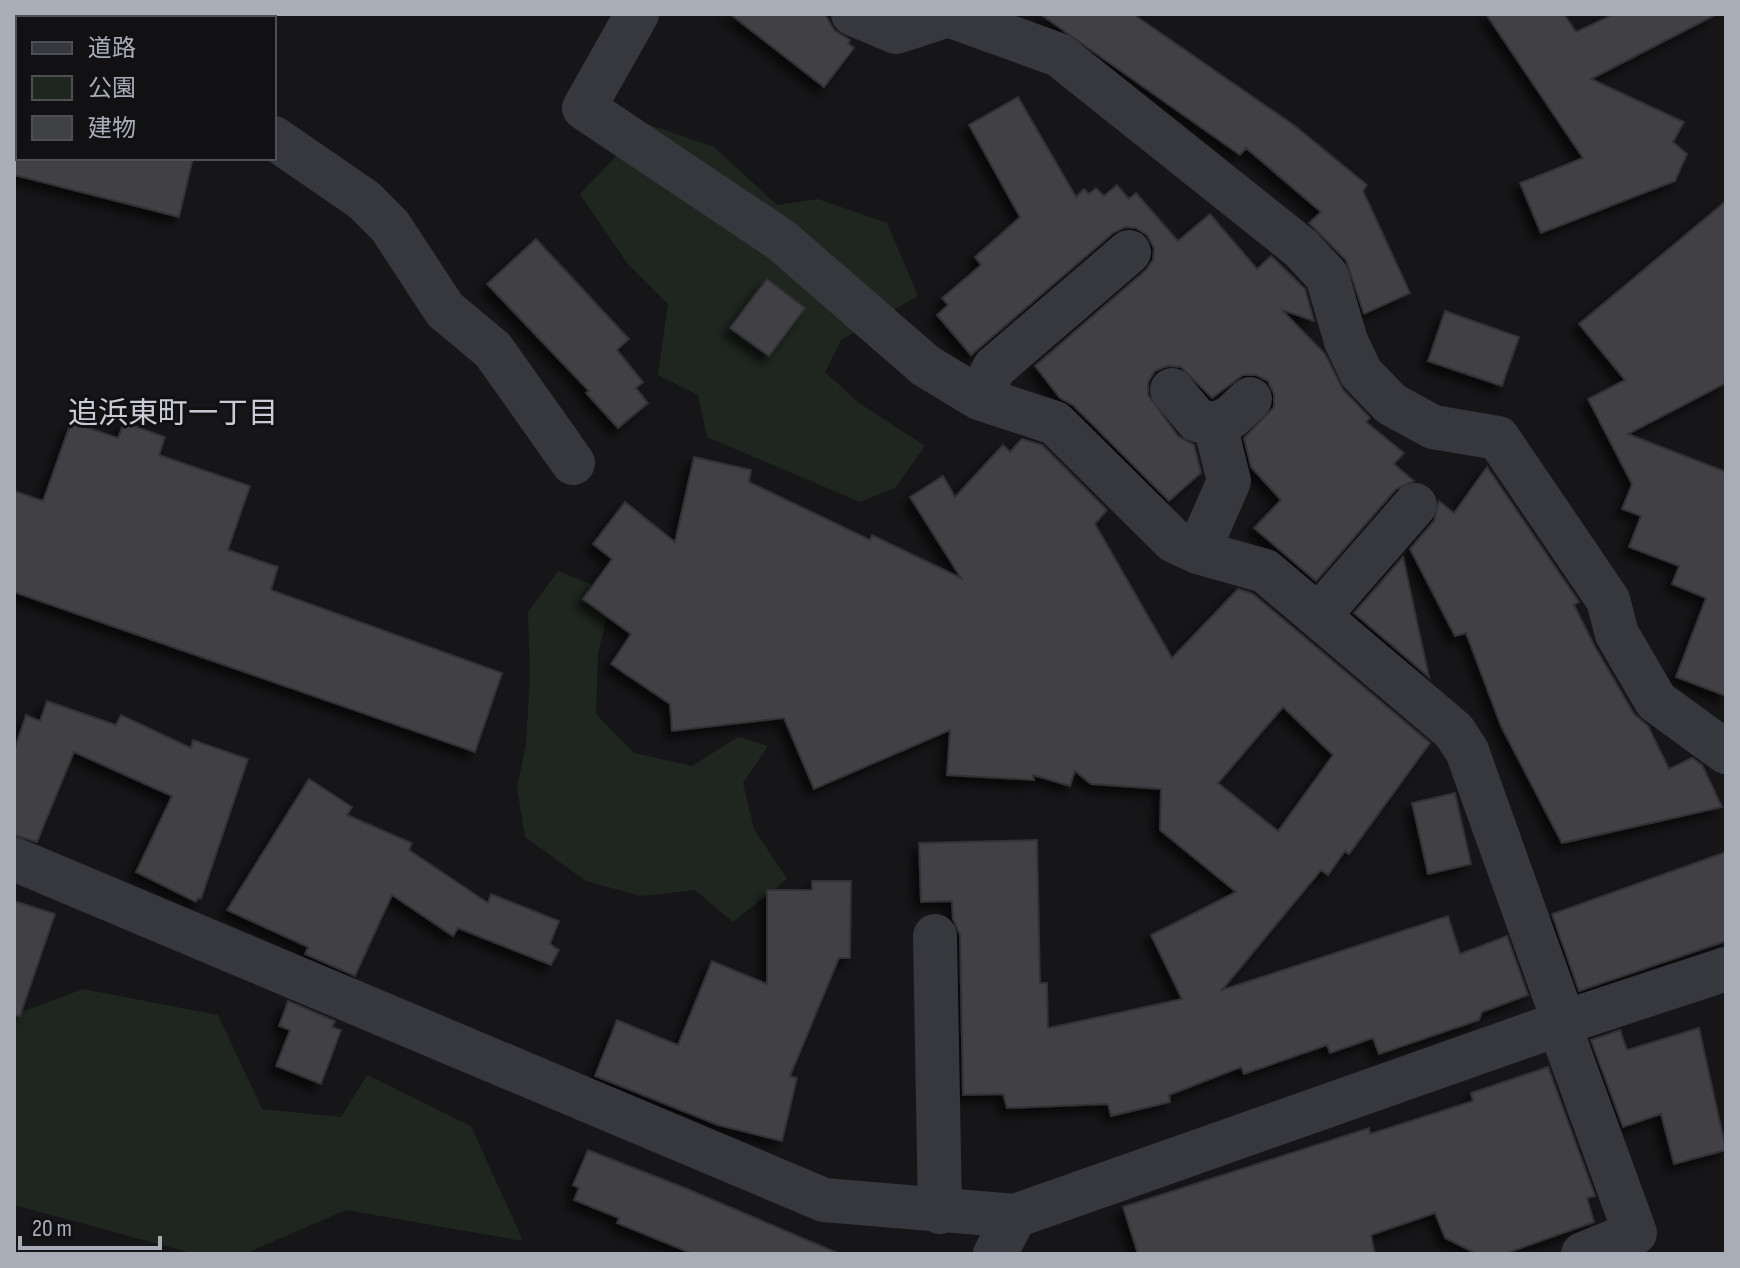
<svg xmlns="http://www.w3.org/2000/svg" width="1740" height="1268" font-family="'Sofia Sans Condensed','Noto Sans JP',sans-serif">
<style>
.green{fill:#1e261f}
.building{fill:#404145;stroke:#303034;stroke-width:2;fill-rule:evenodd;filter:url(#shadow)}
.lines{fill:none;stroke-linecap:round;stroke-linejoin:round}
.minor{stroke:#37383d;stroke-width:44}
.labels{text-anchor:middle;stroke-width:6;stroke-linejoin:round;paint-order:stroke}
.neighbourhood-label{font-size:30px;fill:#c9ccd4;stroke:#111113}
</style>
<defs>
<filter id="shadow"><feDropShadow dx="-7" dy="7" stdDeviation="4" flood-color="#0009"/></filter>
</defs>
<rect width="100%" height="100%" fill="#161618"/>
<path class="green" d="M647,124L714,147L777,205L818,199L887,223L918,296L841,340L825,372L859,403L925,446L895,488L860,502L707,437L698,395L658,375L668,304L627,263L580,194Z
M558,571L612,593L598,655L596,714L634,753L692,766L738,737L768,746L743,783L754,829L787,879L733,922L695,890L641,896L586,881L525,837L517,788L526,744L530,677L528,612Z
M83,989L218,1015L262,1109L341,1117L367,1075L471,1126L523,1241L346,1210L244,1254H195L14,1205V1015Z"/>
<path class="building" d="M730,14H825L834,30L850,40L848,43L854,48L824,87Z
M1040,14H1133L1295,126L1367,185L1363,191L1410,293L1364,314L1346,260L1309,223L1321,212L1246,148L1240,155Z
M1486,14H1564L1576,32L1614,14H1717L1591,79L1684,122L1673,142L1687,154L1675,181L1541,233L1520,183L1583,158Z
M1018,97L1076,197L1084,189L1089,194L1096,188L1104,196L1117,185L1129,199L1136,193L1178,241L1210,214L1257,269L1271,256L1305,289L1314,321L1282,310L1325,354L1343,390L1370,418L1366,422L1404,453L1394,464L1414,481L1396,489L1316,581L1254,528L1281,500L1251,467L1244,438L1274,407V394L1268,381L1256,375H1243L1212,398L1181,367L1167,366L1155,371L1148,382V395L1178,436L1194,445L1201,473L1169,501L1073,405L1060,398L1035,366L1146,270L1153,260L1154,248L1147,235L1136,228L1125,227L1113,233L971,355L937,315L948,305L942,298L981,265L975,257L1020,217L969,125Z
M14,158H193L179,217L14,175Z
M1726,201V383L1628,434L1726,472V696L1676,677L1706,598L1672,584L1679,566L1629,547L1641,516L1622,509L1632,484L1588,399L1625,380L1579,324Z
M536,239L629,339L617,350L643,382L636,388L648,403L618,428L586,393L589,391L487,284Z
M767,279L805,308L769,356L730,328Z
M1445,311L1519,337L1502,386L1428,361Z
M71,422L118,438L124,422L165,437L159,455L250,486L228,550L278,567L271,590L502,673L475,752L14,592V491L43,501Z
M1022,439L1042,445L1107,510L1095,524L1172,658L1238,589L1253,594L1430,743L1349,854L1345,851L1328,875L1321,870L1222,990L1448,916L1460,954L1507,936L1528,995L1482,1012L1479,1020L1379,1054L1373,1038L1330,1053L1327,1045L1244,1074L1241,1067L1169,1095L1170,1102L1111,1116L1108,1104L1007,1108L1003,1094L963,1095L960,935L953,919L952,901L921,902L919,843L1037,840L1040,983H1047L1048,1028L1182,999L1151,935L1236,892L1160,830L1161,789L1091,784L1075,771L1070,786L1033,775L1034,780L947,775L950,730L814,789L784,718L672,731L670,704L611,664L631,634L583,599L612,559L593,544L625,502L675,542L694,457L751,470L749,482L870,540L872,535L961,578L910,497L943,476L955,497L1003,445L1010,452ZM1283,707L1333,755L1278,831L1218,783Z
M1487,467L1579,602L1574,605L1595,647L1634,714L1648,726L1669,769L1692,758L1702,765L1722,807L1562,843L1501,726L1466,633L1455,636L1410,549L1434,521L1439,501L1454,513Z
M1403,557L1429,677L1354,613Z
M47,701L116,725L121,715L191,748L193,740L248,759L201,899L198,898L196,902L136,872L172,796L74,752L37,842L14,835V751L26,715L40,721Z
M309,779L352,807L347,815L412,843L409,850L488,903L491,894L559,921L550,944L559,950L551,965L458,928L453,936L392,895L355,976L305,954L308,947L227,910Z
M1455,793L1471,864L1428,874L1412,803Z
M1726,852V941L1579,991L1552,914Z
M812,881H851L850,958H839L790,1076L797,1078L782,1141L718,1125L595,1076L617,1020L678,1045L712,961L767,984V890H812Z
M14,901L55,914L20,1016L14,1015Z
M288,1001L335,1021L332,1027L341,1030L321,1084L276,1066L290,1030L279,1026Z
M1699,1028L1726,1150L1674,1164L1661,1114L1623,1127L1591,1040L1620,1030L1627,1050Z
M1548,1067L1595,1196L1587,1198L1594,1222L1504,1254H1477L1445,1238L1435,1213L1371,1235L1375,1254H1138L1123,1207L1369,1128L1370,1134L1473,1101L1471,1093Z
M588,1150L685,1188L840,1254H693L617,1223L619,1218L574,1200L579,1188L573,1185Z"/>
<g class="lines">
<path class="minor" d="M162,14L164,18
M637,14L584,108L781,240L926,366L979,398L1055,423L1174,541L1198,552L1265,571L1454,731L1467,751L1564,1022
M853,14L896,32L948,15L1059,55L1301,248L1327,276L1346,341L1361,373L1391,404L1433,427L1498,438L1608,600L1617,634L1656,701L1726,752
M274,138L364,200L390,226L445,310L493,350L573,463
M1172,390L1197,420L1215,425L1231,417L1250,399
M979,398L994,368L1129,252
M1198,552L1229,481L1215,425
M1320,614L1415,505
M14,859L824,1200L1015,1216L1559,1024L1726,969
M935,936L940,1212
M1559,1024L1635,1233L1583,1254
M995,1254L1015,1216"/>
</g>
<g class="labels">
<g class="neighbourhood-label">
<text x="173" y="423">追浜東町一丁目</text>
</g>
</g>
<rect width="1740" height="1268" fill="none" stroke="#a8adb8" stroke-width="32"/>
<rect x="16" y="16" width="260" height="144" fill="#111113" stroke="#4d4f55" stroke-width="2"/>
<rect x="32" y="42" width="40" height="12" fill="#37383d" stroke="#4d4f55" stroke-width="2"/>
<text x="88" y="56" font-size="24" fill="#a8adb8">道路</text>
<rect x="32" y="76" width="40" height="24" fill="#1e261f" stroke="#4d4f55" stroke-width="2"/>
<text x="88" y="96" font-size="24" fill="#a8adb8">公園</text>
<rect x="32" y="116" width="40" height="24" fill="#404145" stroke="#4d4f55" stroke-width="2"/>
<text x="88" y="136" font-size="24" fill="#a8adb8">建物</text>
<path d="M20 1236v12h140v-12" fill="none" stroke="#a8adb8" stroke-width="4"/>
<text x="32" y="1236" font-size="24" fill="#a8adb8" stroke="#111113" stroke-width="6" paint-order="stroke">20 m</text>
</svg>
